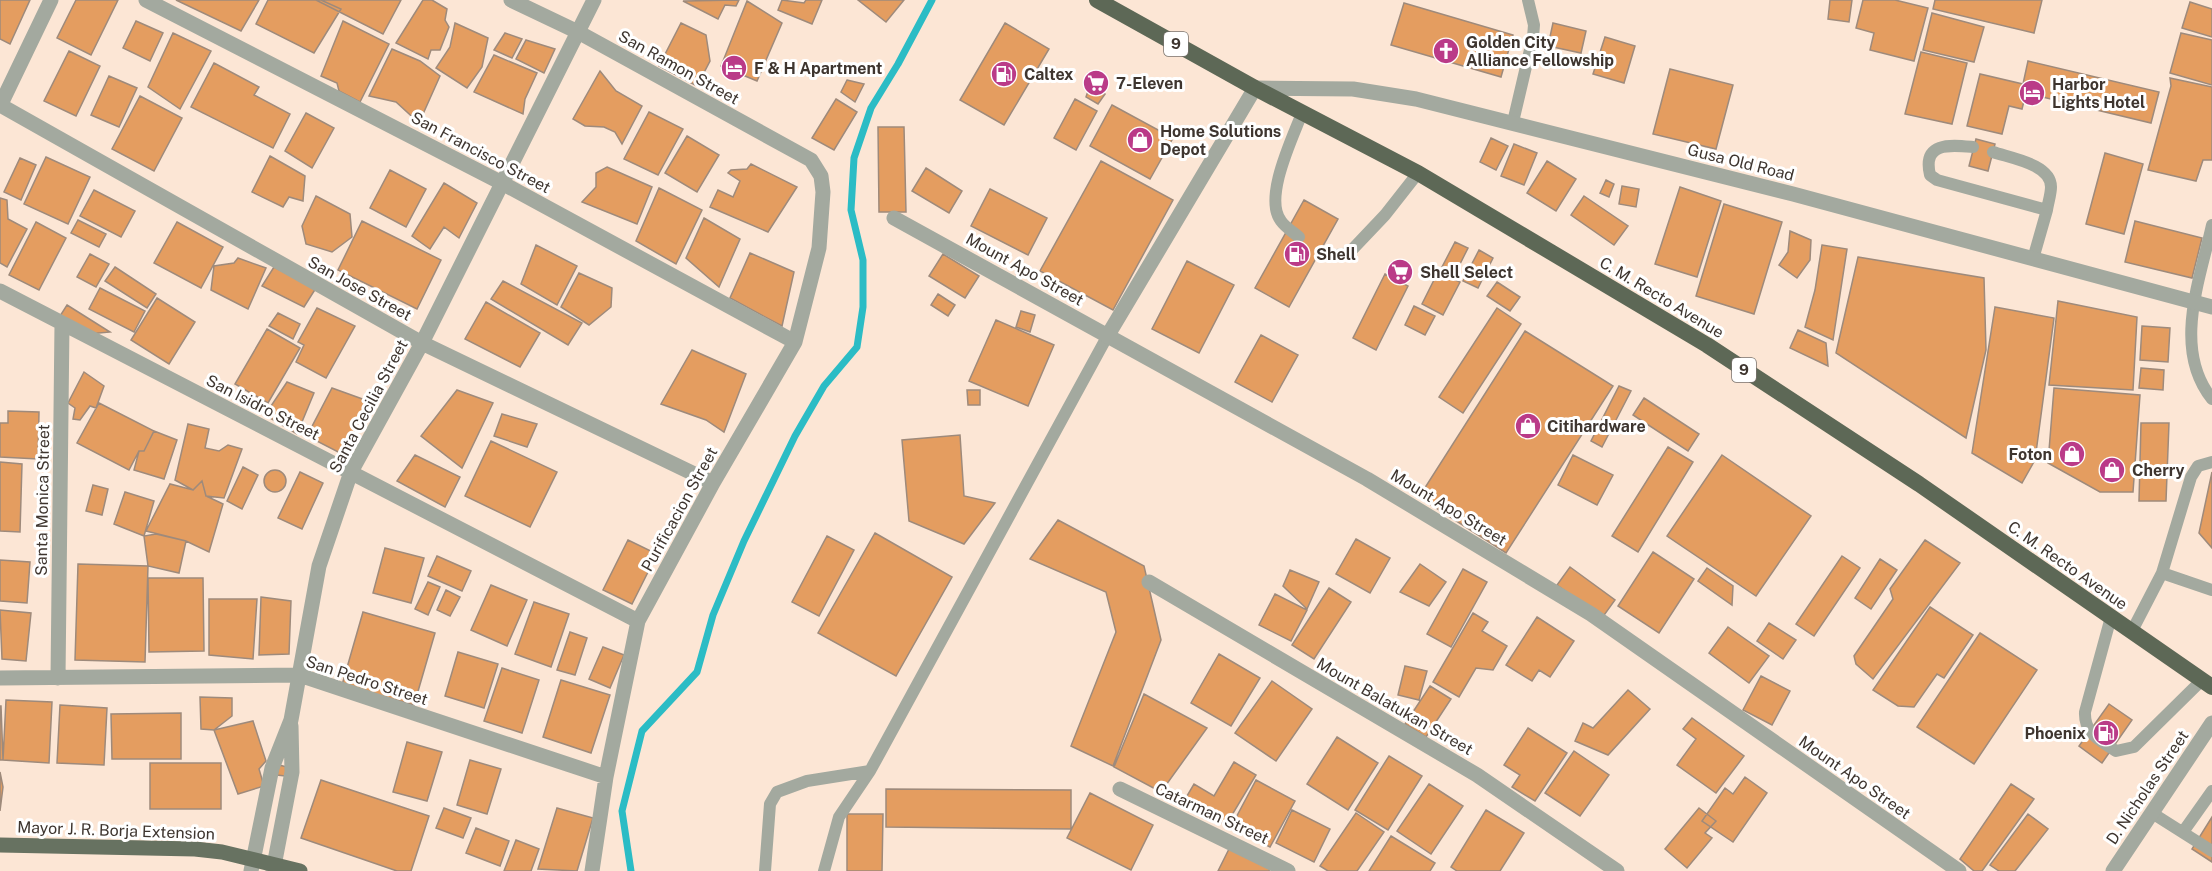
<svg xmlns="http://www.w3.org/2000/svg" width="2212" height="871" font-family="'Public Sans',sans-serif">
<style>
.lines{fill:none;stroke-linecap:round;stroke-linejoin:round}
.stream{stroke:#2bbcc5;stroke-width:7}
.building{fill:#e49d60;stroke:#9e8a7b;stroke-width:1.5}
.service{stroke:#a3a99f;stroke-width:12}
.minor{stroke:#a3a99f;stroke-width:15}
.tertiary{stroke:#a3a99f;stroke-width:15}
.primary{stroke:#677261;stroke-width:15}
.trunk{stroke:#5d6856;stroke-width:16}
.labels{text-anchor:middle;stroke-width:6;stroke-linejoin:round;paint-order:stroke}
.shield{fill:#fff;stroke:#78726d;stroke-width:1.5}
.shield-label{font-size:15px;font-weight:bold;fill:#3e352f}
.poi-label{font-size:16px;font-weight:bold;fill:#3e352f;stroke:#fff;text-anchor:start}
.street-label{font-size:16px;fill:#3e352f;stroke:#fff}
</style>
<rect width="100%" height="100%" fill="#fce6d5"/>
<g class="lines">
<path class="stream" d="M631,871L622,811L642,731L697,672L713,615L744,541L795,436L824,386L857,347L863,307V260L851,210L854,158L871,108L898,64L932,0"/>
</g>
<path class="building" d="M0,0H30L10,44L0,39Z
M76,0H118L91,55L57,38Z
M176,0H259L241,31Z
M268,0H321L341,9L314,53L256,24Z
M316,0H401L383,34Z
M423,0H432L447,9L445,20L449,27L440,50H431L428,59L396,43Z
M739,0L736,6L725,5L718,19L683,1Z
M782,0L804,3L806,0H822L812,24L778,10Z
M858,0H904L886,22Z
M1830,0H1852L1849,22L1828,19Z
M1863,0H1895L1928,8L1914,61L1870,50L1874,33L1856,28Z
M1935,0H2042L2034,33L1933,9Z
M747,1L782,23L757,81L721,66Z
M2190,2L2212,9V37L2182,28Z
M1404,3L1513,35L1501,77L1391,45Z
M1932,13L1984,27L1974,62L1923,50Z
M136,21L163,33L150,61L123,48Z
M343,21L389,44L360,102L339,91L337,83L321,76Z
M455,23L488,38L482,67L467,88L436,68L450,47Z
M681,23L706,35L710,61L697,86L659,66Z
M1005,23L1049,49L1004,125L960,100Z
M1553,23L1586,31L1581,53L1548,46Z
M173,33L211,51L180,109L148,87Z
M505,33L522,39L512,58L494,50Z
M2181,33L2212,40V85L2170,73Z
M1605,37L1635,46L1624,83L1593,74Z
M526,40L555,49L544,73L516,59Z
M392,49L420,61L440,76L419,123L396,102L369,96Z
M69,51L100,66L76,116L44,101Z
M1921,52L1967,63L1952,124L1905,114Z
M494,55L537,73L525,99L523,114L474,92Z
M2028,61L2159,92L2151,123L2026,93L2022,109L2009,106L2002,134L1967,126L1980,74L2023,84Z
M214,63L259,87L254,95L290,114L273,148L191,107Z
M1670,69L1733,85L1716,149L1653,134Z
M600,71L616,91L642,106L622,144L615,132L604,127L585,126L573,119Z
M109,76L137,88L119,127L91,115Z
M2170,78L2212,87V160H2203L2196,181L2148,170L2171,86Z
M847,80L864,84L855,102L841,92Z
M1089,88L1105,94L1098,104L1086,97Z
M140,96L182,118L154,171L112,149Z
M836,99L857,112L834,150L812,138Z
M1075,99L1097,111L1076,150L1054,138Z
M1112,105L1173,138L1150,179L1090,146Z
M649,112L683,129L658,175L624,159Z
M306,113L334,128L312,168L285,151Z
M878,127H904L906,212H879Z
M687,136L719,155L697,192L665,173Z
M1491,138L1508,146L1496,170L1480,162Z
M1976,139L1995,144L1988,171L1969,166Z
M1514,144L1537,153L1524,185L1501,176Z
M2105,153L2143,164L2124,234L2086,224Z
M270,156L305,176L303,201L289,197L283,207L252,192Z
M46,157L90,177L68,224L24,204Z
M20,158L36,165L21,200L4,192Z
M1101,161L1173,200L1113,310L1040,271Z
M1547,161L1576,179L1556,211L1527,193Z
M751,164L797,187L768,232L710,207L718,190L733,197L740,181L728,173L731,170L747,169Z
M607,167L652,187L637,224L582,202L596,187V173Z
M926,168L962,191L949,213L912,191Z
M390,170L426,189L406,227L370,208Z
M1606,180L1614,184L1609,197L1600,193Z
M444,183L477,203L459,238L444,227L430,249L412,236Z
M1622,186L1639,189L1636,207L1619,204Z
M1680,187L1721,201L1697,277L1655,264Z
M659,188L702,210L676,264L636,241Z
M990,189L1047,218L1028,255L971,226Z
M94,190L135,211L121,237L80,216Z
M316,196L350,214L352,237L332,252L306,244L302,226Z
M1584,196L1628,226L1614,245L1571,215Z
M0,198L7,200L8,219L27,229L7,267L0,263Z
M1304,200L1338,219L1289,307L1255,288Z
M1724,204L1782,222L1754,314L1696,296Z
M704,218L740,239L719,287L686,258Z
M78,220L106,234L99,247L71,233Z
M362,221L441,260L417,309L338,270Z
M2135,221L2202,238L2192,278L2125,262Z
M36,222L66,238L39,290L9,275Z
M177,222L223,247L201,288L154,263Z
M1790,231L1811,240L1810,260L1797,278L1779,265L1788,252Z
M1455,242L1468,248L1455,274L1442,267Z
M536,245L577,266L557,305L521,284Z
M1822,245L1847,249L1833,340L1805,327L1815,290Z
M1479,250L1493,258L1478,288L1463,281Z
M750,253L794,272L782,326L730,298Z
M90,254L109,264L96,287L77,277Z
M943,254L979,276L965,298L929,276Z
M1858,257L1984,278L1986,350L1966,438L1836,353Z
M238,258L266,268L248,309L211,290L214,266L234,263Z
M1187,261L1234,285L1199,353L1152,329Z
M115,267L156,294L147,308L105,281Z
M274,267L316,288L304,307L262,286Z
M1438,272L1460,282L1443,315L1422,304Z
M579,273L612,288L611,307L589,325L561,307Z
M1385,274L1408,286L1376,350L1353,338Z
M503,281L582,323L568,345L491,299Z
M1497,282L1520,297L1510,311L1487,296Z
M100,288L145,311L134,332L89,309Z
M938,294L955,305L948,316L931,305Z
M157,298L195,322L169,364L131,340Z
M2058,301L2137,317L2133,390L2049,385Z
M486,302L540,333L520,367L465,339Z
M67,305L110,332L88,334L60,316Z
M1414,306L1435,316L1425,335L1405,325Z
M1995,307L2054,318L2035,460L2022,483L1972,453Z
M317,308L355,326L326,378L296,362L304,345L298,342Z
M1497,308L1521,324L1463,413L1439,397Z
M1021,311L1035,315L1030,332L1016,327Z
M278,313L300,324L293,339L269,326Z
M996,320L1054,345L1028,406L969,381Z
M2142,326L2170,328L2168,362L2140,360Z
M267,329L300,348L268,403L235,384Z
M1798,330L1826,343L1828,366L1790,348Z
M1525,331L1613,386L1506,553L1419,497Z
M1261,335L1298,355L1272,402L1235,382Z
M692,350L746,374L724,432L706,420L661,404Z
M2141,368L2164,370L2163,390L2139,388Z
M84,372L104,386L96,408L90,406L80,420L73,419L75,408L68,403Z
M287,382L314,393L297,434L265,415Z
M1619,386L1631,391L1602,447L1591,441Z
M332,388L368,401L344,455L307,436Z
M2054,388L2140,395L2133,492H2100L2048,463Z
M457,390L493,403L462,468L421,436Z
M967,390H980V405H968Z
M1644,398L1699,434L1688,451L1633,415Z
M99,403L154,431L144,451H139L129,470L77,443Z
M8,411L39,412L38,459L0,457V423H8Z
M502,414L537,424L527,447L494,436Z
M2141,423H2169L2166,501H2139Z
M188,424L209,429L205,448L219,451L228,445L242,449L224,498L206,496L202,481L193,490L175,480Z
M154,431L177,440L164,479L134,470L139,451H144Z
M960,435L964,496L995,503L964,544L909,521L902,440Z
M491,441L557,472L530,527L465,496Z
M1668,447L1693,462L1638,552L1612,536Z
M415,455L460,477L445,507L397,481Z
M1573,455L1613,475L1597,505L1558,485Z
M1722,455L1811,516L1756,596L1667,536Z
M0,462L22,464L20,532L0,531Z
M243,467L258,475L242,509L227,501Z
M264 481a11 11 0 1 1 22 0a11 11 0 1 1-22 0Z
M300,472L323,483L302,529L278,518Z
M2212,472V548L2199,533Z
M202,481L206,496L223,504L209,552L186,541L146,531L170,484L193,490Z
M93,485L108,489L102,515L86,511Z
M125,492L154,501L144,536L114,524Z
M1058,520L1144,566L1161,640L1113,766L1071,746L1116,632L1106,592L1030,559Z
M875,533L952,577L896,676L818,633Z
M156,534L186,541L179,573L148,566L144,536Z
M827,536L854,550L819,616L792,602Z
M1356,539L1390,558L1370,593L1336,574Z
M628,540L657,554L632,604L603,590Z
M1925,540L1960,563L1873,679L1856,664L1854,656L1893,599L1890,589Z
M385,548L424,558L411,603L373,593Z
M1653,552L1694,579L1659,633L1618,606Z
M437,556L471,571L462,591L428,576Z
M1842,556L1860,568L1814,636L1796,624Z
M1880,559L1897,570L1871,609L1855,598Z
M0,560L30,562L27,603L0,601Z
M78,564L148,566L145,662L75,660Z
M1420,564L1446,582L1429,606L1400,592Z
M1570,567L1615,600L1602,618L1557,585Z
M1707,568L1733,586L1732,605L1698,581Z
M1463,569L1487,582L1451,647L1427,634Z
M1290,570L1319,582L1307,609L1283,586Z
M148,578H203L204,651L149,652Z
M428,582L440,587L428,615L415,609Z
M491,585L527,600L507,646L471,630Z
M1329,588L1351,602L1314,659L1292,645Z
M446,590L460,597L450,616L437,610Z
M1275,594L1307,610L1291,641L1259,625Z
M261,597L291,601L289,654L259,655Z
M209,599H257L253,659L209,655Z
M534,602L569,614L551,667L515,654Z
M1930,607L1973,635L1944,678L1937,674L1914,707L1898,706L1873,690Z
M0,610L31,613L26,661L2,659Z
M363,612L435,633L414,705L342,685Z
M1473,613L1488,622L1482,631L1507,646L1493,670L1476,668L1459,697L1433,682Z
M1537,617L1574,641L1550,677L1539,670L1532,681L1506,665Z
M1769,623L1796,640L1783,659L1757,641Z
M1728,627L1769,656L1749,683L1709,653Z
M570,632L587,638L575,675L557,670Z
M1980,633L2037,670L1974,764L1917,727Z
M603,647L624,655L610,688L589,679Z
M458,652L498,664L484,708L445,696Z
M1219,654L1260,678L1231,726L1191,703Z
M1405,666L1427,671L1419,700L1398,695Z
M502,668L539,680L522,733L484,721Z
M1761,676L1790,691L1772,725L1743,710Z
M561,680L610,695L591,753L543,737Z
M1272,681L1312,709L1276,761L1235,733Z
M1430,686L1451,699L1426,737L1405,724Z
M1628,690L1650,709L1608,755L1575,741L1583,723L1593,728Z
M1144,694L1207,728L1161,792L1114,767Z
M200,697L232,698V716L214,730L201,729Z
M6,700L52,702L49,763L3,760Z
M2109,704L2132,720L2102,763L2079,746Z
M60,705L107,708L104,765L57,763Z
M0,706H1L3,760H0Z
M181,713V759H112L111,714Z
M1692,718L1744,756L1716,793L1677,765L1696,739L1683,729Z
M253,721L266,761L259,769L264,786L238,794L214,730Z
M1528,728L1567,753L1535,801L1512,787L1520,775L1504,765Z
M1337,737L1378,763L1348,810L1307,784Z
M407,742L442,752L427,801L393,792Z
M1574,751L1609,775L1580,816L1545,793Z
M1389,756L1422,776L1388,830L1355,810Z
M470,760L501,769L487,814L457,805Z
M1234,762L1256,775L1226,825L1184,801L1194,784L1214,796Z
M150,763H221V809H150Z
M279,765L287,767L285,776L277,775Z
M0,772L3,787L0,811Z
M1745,777L1767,793L1733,842L1702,821L1725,788L1733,794Z
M321,780L429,816L411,871H397L301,838Z
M1256,780L1295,801L1270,847L1231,827Z
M1429,784L1463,806L1431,854L1397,831Z
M2011,784L2034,799L1982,871H1974L1960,859Z
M886,789L1071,790V829L886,827Z
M1090,793L1153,825L1131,870L1067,838Z
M444,808L471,818L463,838L436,828Z
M557,808L593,818L577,871L538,869Z
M1699,808L1716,821L1705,833L1712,838L1687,868L1665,849Z
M1292,810L1330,829L1314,862L1276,843Z
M1486,810L1524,833L1500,871H1457L1451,867Z
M1356,813L1384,832L1357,871H1328L1320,866Z
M847,814H883L882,871H847Z
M2028,814L2048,829L2015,871H1999L1990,865Z
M2212,817V862L2192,849Z
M476,828L509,841L500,866L466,853Z
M1391,836L1435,863L1430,871H1369Z
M516,840L539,849L531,871H504Z
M1230,847L1270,869L1269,871H1218Z"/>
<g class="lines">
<path class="service" d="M1513,122L1533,37L1534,25L1528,0
M1973,147C1952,145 1922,141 1930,175L1937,180L2047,210C2048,203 2051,194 2051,187C2051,164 2010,158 1993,152
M2212,225C2200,280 2172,349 2212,399
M1299,237C1293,232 1285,227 1281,221C1263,198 1293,137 1302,113
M1332,256L1349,253L1385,215L1418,173
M2033,259L2047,210
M2162,573L2212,590
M2111,617L2085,712C2084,734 2100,740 2116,751L2134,747L2202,680
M2132,631L2162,573L2191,477L2198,466L2212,462
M2152,813L2212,851
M2183,832L2212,791
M765,871L770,804L777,792L807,781L870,771
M824,871L839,817L870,771L1108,335"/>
<path class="minor" d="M146,0L500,182L795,342
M511,0L578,32L811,160L821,176L823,192L819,248L795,342L713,483L638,621L606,777L592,871
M0,105L422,343L713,483
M0,106L51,0
M894,218L1367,479L1591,614L1959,871
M0,291L638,621
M1108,335L1255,88
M1149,582L1477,775L1617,871
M0,678L299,675L606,777
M58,678L62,323
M1120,789L1288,871
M251,871L272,768L291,720L319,566L351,472L422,343L594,0
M273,871L292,772L291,726
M2113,871L2212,723"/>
<path class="tertiary" d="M1256,88L1353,89L1416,99L1793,194L2212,307"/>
<path class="primary" d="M0,845L195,849L222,852L300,871"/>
<path class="trunk" d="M1097,0L1255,88L1418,173L1707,345L1919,484L2212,687"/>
</g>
<defs>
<g id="church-disc" transform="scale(1.35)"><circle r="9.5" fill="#ba3b88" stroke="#fff"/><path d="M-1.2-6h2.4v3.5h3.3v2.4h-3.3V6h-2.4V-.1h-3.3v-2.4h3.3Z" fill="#fff"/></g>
<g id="hotel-disc" transform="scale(1.35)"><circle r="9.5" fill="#ba3b88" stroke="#fff"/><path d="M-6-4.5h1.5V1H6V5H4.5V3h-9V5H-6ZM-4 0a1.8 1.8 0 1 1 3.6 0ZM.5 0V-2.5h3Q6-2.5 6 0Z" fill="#fff"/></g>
<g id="fuel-disc" transform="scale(1.35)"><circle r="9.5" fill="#ba3b88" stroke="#fff"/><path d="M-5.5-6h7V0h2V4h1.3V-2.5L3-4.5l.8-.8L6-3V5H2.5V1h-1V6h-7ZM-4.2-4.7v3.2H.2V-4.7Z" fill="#fff"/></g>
<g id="supermarket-disc" transform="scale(1.35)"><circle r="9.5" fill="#ba3b88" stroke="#fff"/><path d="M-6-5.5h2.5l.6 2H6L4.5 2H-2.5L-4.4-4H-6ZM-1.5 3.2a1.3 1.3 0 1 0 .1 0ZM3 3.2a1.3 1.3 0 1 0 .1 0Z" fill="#fff"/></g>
<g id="shop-disc" transform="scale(1.35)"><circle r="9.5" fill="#ba3b88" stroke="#fff"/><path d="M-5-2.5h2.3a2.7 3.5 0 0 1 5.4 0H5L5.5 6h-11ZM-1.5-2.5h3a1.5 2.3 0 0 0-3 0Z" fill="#fff"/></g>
</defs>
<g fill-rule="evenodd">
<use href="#church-disc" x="1446" y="51"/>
<use href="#hotel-disc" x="734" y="68"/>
<use href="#fuel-disc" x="1004" y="74"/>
<use href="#supermarket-disc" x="1096" y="83"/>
<use href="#hotel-disc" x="2032" y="93"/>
<use href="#shop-disc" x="1140" y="140"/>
<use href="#fuel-disc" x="1297" y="254"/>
<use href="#supermarket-disc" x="1400" y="272"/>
<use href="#shop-disc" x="1528" y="426"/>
<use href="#shop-disc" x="2072" y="454"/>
<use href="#shop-disc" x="2112" y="470"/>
<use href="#fuel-disc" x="2106" y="733"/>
</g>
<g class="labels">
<g class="shield">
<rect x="1164" y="32" width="24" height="24" rx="4.5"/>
<rect x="1732" y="358" width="24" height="24" rx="4.5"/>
</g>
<g class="shield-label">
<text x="1176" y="49">9</text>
<text x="1744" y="375">9</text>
</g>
<g class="poi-label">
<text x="1466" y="48">Golden City<tspan x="1466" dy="18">Alliance Fellowship</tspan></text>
<text x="754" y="74">F &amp; H Apartment</text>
<text x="1024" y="80">Caltex</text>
<text x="1116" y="89">7-Eleven</text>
<text x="2052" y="90">Harbor<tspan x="2052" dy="18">Lights Hotel</tspan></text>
<text x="1160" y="137">Home Solutions<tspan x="1160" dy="18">Depot</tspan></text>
<text x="1316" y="260">Shell</text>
<text x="1420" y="278">Shell Select</text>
<text x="1547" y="432">Citihardware</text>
<text x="2052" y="460" text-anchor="end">Foton</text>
<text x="2132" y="476">Cherry</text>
<text x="2086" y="739" text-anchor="end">Phoenix</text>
</g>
<g class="street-label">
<text transform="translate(679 67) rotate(29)" y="6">San Ramon Street</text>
<text transform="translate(481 152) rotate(28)" y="6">San Francisco Street</text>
<text transform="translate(1741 162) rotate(14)" y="6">Gusa Old Road</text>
<text transform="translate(1025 269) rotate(29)" y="6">Mount Apo Street</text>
<text transform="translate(360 288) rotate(29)" y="6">San Jose Street</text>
<text transform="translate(1662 297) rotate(31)" y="6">C. M. Recto Avenue</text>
<text transform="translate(368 406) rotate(-62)" y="6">Santa Cecilia Street</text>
<text transform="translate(263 407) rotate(27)" y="6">San Isidro Street</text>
<text transform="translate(42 500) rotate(-89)" y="6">Santa Monica Street</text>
<text transform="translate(1449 507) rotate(31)" y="6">Mount Apo Street</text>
<text transform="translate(679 509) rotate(-61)" y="6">Purificacion Street</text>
<text transform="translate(2068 565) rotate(35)" y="6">C. M. Recto Avenue</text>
<text transform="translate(367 680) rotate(18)" y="6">San Pedro Street</text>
<text transform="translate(1395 706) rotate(30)" y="6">Mount Balatukan Street</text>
<text transform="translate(1855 777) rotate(35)" y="6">Mount Apo Street</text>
<text transform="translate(2147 787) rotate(-56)" y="6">D. Nicholas Street</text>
<text transform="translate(1212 813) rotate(25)" y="6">Catarman Street</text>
<text transform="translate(116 830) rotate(2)" y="6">Mayor J. R. Borja Extension</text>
</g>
</g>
</svg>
